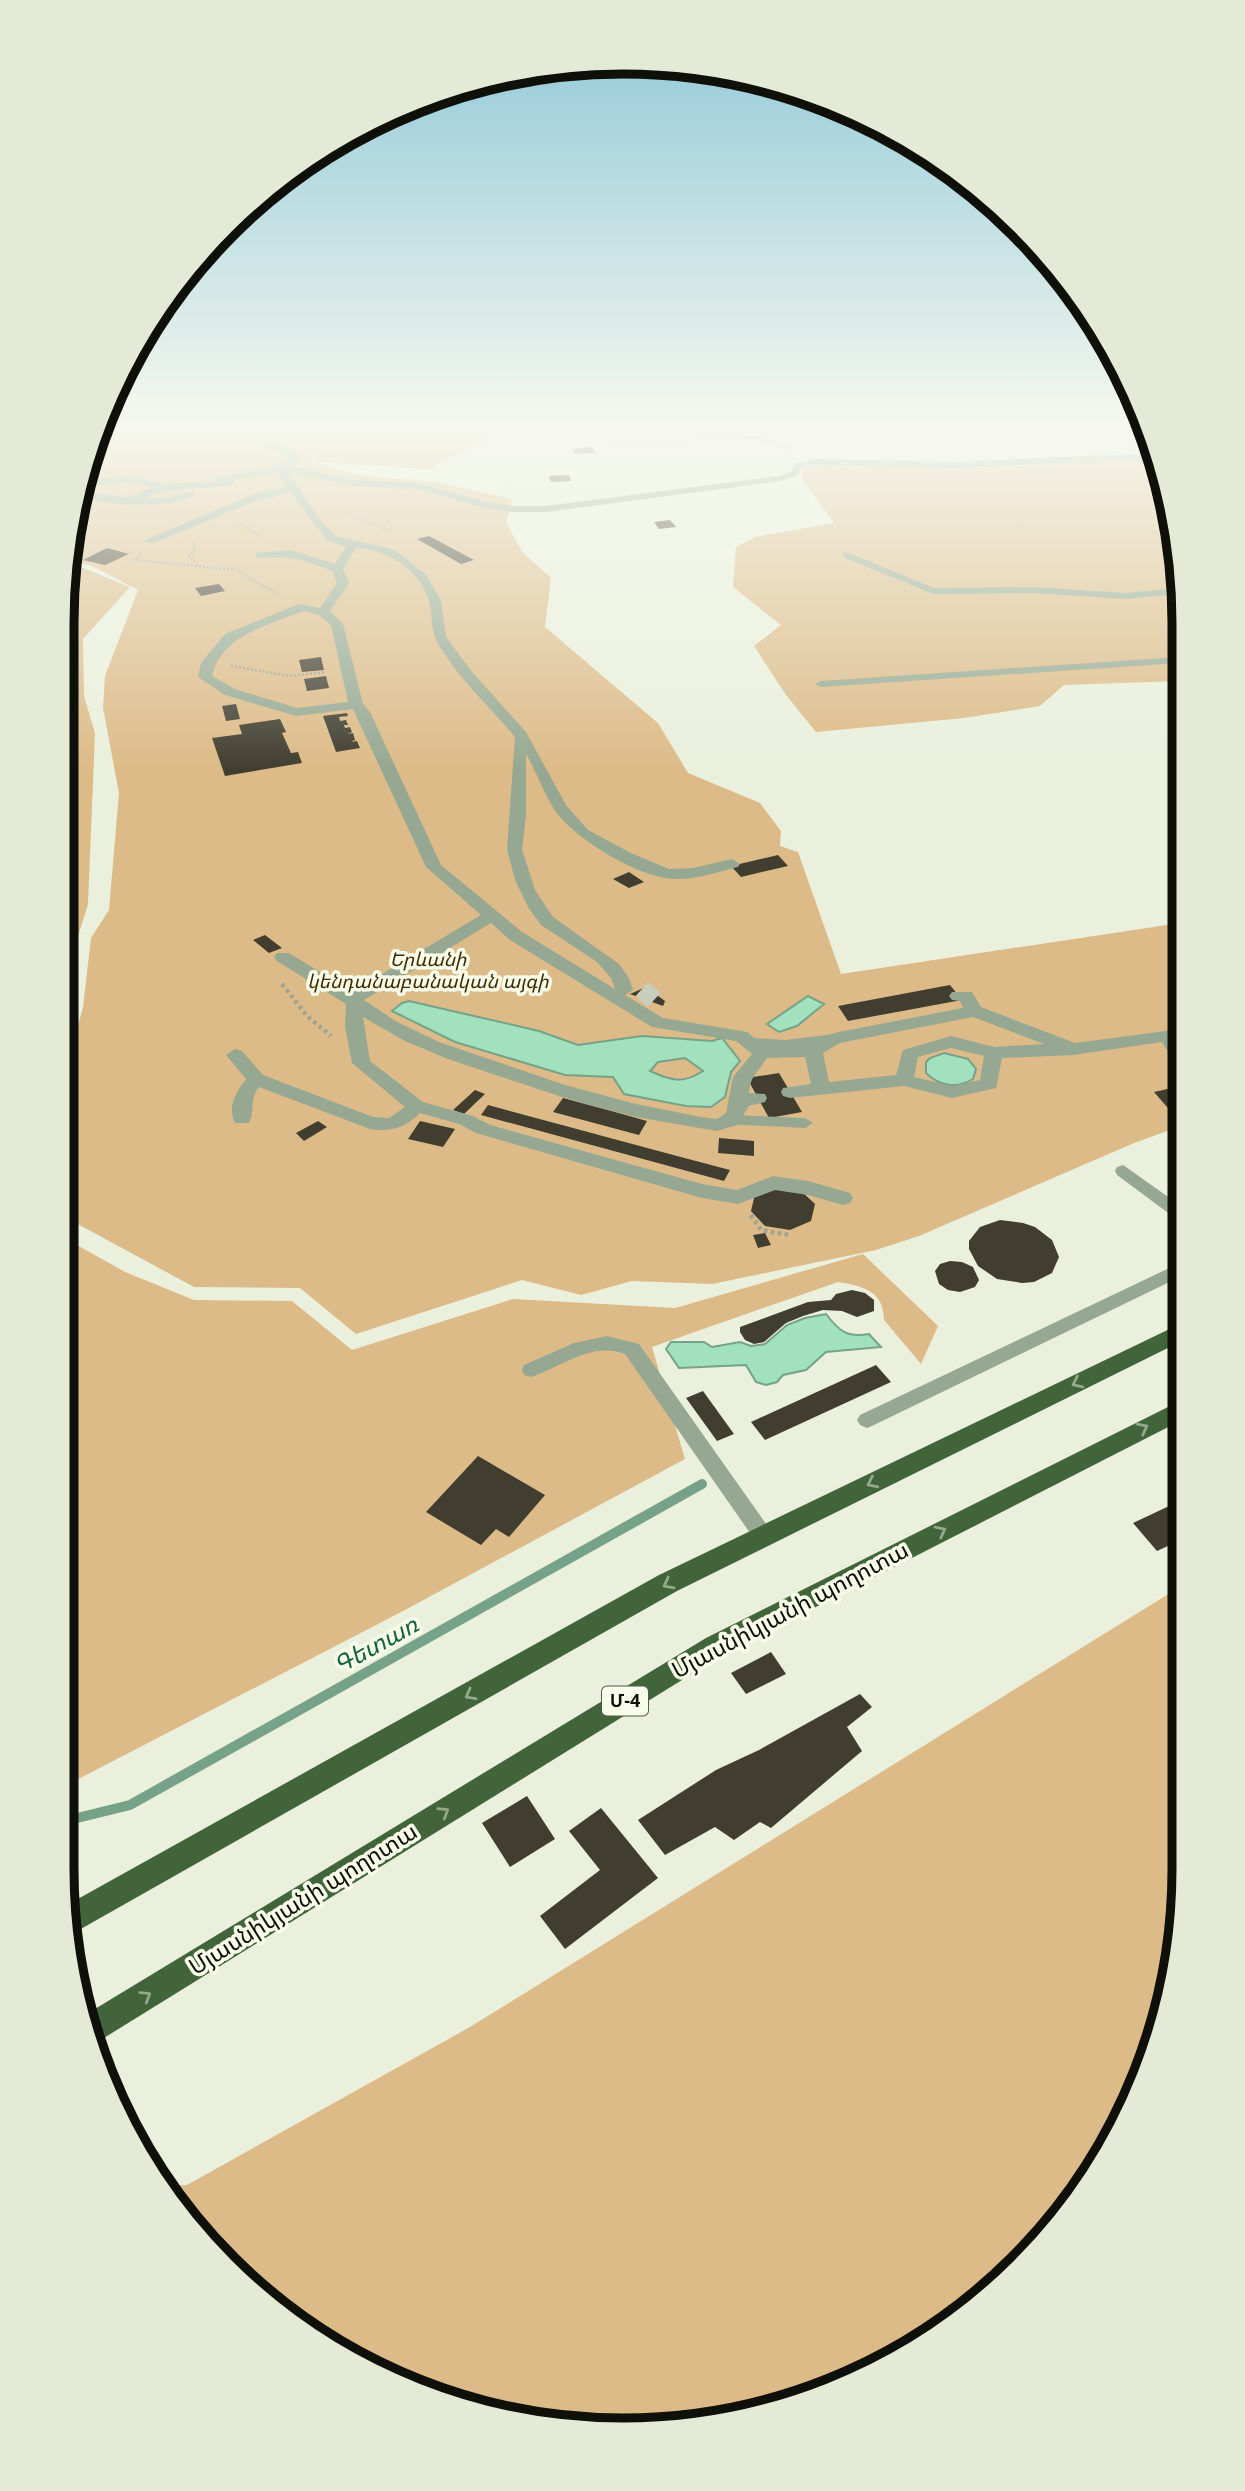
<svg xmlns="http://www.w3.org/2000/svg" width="1245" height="2491" font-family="Georgia,'Noto Sans Armenian',serif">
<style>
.green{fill:#db8}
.water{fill:#a1e1be;stroke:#75a288;stroke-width:2;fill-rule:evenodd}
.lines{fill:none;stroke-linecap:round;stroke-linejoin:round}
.stream{stroke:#75a288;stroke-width:10}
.building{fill:#413e2f}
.pedestrian-tunnel{stroke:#c9cebc;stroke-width:19;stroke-dasharray:19 10;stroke-linecap:butt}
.path-far1{stroke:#9fa494;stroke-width:2.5;stroke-dasharray:2 2;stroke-linecap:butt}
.path{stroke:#9fa494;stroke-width:4.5;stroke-dasharray:3.5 3.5;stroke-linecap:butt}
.service{fill:#96a892;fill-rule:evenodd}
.pedestrian{fill:#96a892;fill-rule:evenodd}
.trunk{fill:#42643a;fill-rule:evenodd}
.oneway{stroke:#94a989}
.labels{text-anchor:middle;stroke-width:7;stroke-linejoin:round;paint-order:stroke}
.shield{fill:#f8fde9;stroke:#55574d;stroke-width:2}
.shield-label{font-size:18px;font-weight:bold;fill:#0f100a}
.park-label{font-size:19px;font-style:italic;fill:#422a00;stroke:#f8fde9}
.near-street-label{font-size:23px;fill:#0f100a;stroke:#f8fde9}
.near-water-label{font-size:24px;font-style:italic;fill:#166141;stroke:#f8fde9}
.rim{fill:none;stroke:#0f100a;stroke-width:9}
</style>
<rect width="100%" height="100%" fill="#eaf0dc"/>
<path class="green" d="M100,421H487V439L429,469L315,462L311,445L312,462L358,475L436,482L512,499L506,523L523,553L551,578L545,627L658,723L688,773L760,803L781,831L780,846L798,852L841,974L1180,923L1181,1126L1134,1143L919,1236L876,1250L712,1284L632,1281L581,1295L522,1280L356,1334L300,1288L194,1287L61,1215V1089L83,1007L91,938L109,910L119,793L103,708L105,676L138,590L90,565L67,562L72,513L87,463L107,459L87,462Z
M1154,458L1179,549V681L1064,685L1040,706L964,718L816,732L786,695L754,646L781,625L733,587L736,547L755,537L834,523L801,478L804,466L979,468Z
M67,565L81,567L130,587L83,639L84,696L95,733L88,904L61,991V622Z
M61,1236L125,1272L194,1300L292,1301L352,1350L513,1299L675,1308L863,1254L938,1326L921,1364L884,1320C884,1291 863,1286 838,1282L652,1347L685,1459L405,1610L61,1788Z
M1183,1585L1184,1869L1173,1978L1141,2084L1089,2180L1020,2265L871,2372L695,2425L513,2419L342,2354L252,2290L177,2210L164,2186L187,2185L470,2027Z"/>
<path class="water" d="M808,996L824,1004L797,1026L779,1032L767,1024Z
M409,1001L539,1031L578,1045L642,1036L712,1041L722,1038L740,1061L731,1072L725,1097L711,1107L686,1106L624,1094L613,1077L565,1075L455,1042L392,1011L402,1003ZM685,1058L703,1071C683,1084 672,1081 650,1071L658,1062Z
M944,1053L968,1059L976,1069L973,1079C957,1089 939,1086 926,1073V1062L930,1058Z
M826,1314C839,1331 847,1338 869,1334L881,1347L826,1352L806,1370L783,1375L777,1382L766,1385L756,1382L746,1365L679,1368L666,1349L671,1342H704L712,1347L740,1342L751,1346L765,1344L787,1325L805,1318Z"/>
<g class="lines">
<path class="stream" d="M61,1822L130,1805L702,1484"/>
</g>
<path class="building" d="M592,447L595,453L575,454L572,449Z
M569,475L571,481L551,482L549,476Z
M670,520L676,527L659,529L654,522Z
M429,536L474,560L461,564L417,539Z
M107,548L129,554L105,565L83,560Z
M219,584L225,591L201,596L195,588Z
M321,657L324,670L302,672L299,660Z
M326,676L329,688L307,691L304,679Z
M236,704L240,719L226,721L222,706Z
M347,713L348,716L339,717L340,721L346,720L348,725H344L345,728L350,727L352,732L347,734L353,733L355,740L351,742L357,741L360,748L336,752L323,716Z
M280,719L286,732L282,733L291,753L298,752L302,763L225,776L212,738L242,734L239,725Z
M778,855L788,866L741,877L731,866Z
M629,872L644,882L629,888L613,879Z
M265,935L282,948L269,953L253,940Z
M950,985L962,1000L848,1021L838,1006Z
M646,987L665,1001L663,1006L630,994Z
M779,1073L802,1112L769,1118L747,1078Z
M1181,1086V1114L1174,1115L1154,1092Z
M475,1090L485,1094L464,1114L453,1110Z
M563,1098L615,1112L647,1121L639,1135L553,1112Z
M488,1105L677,1156L730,1170L724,1181L481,1115Z
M318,1121L327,1127L304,1141L296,1133Z
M420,1121L455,1129L443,1147L408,1139Z
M719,1138L754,1141V1156L718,1153Z
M776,1186L800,1190L815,1204L811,1221L790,1230L765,1226L751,1211L755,1194Z
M1000,1220L1023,1223L1035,1227L1052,1240L1059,1257L1052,1273L1034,1282L1022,1283L997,1279L978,1266L969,1249V1241L980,1227Z
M765,1233L771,1245L758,1248L753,1235Z
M950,1261L962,1262L973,1267L979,1280L975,1287L960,1292L948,1290L939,1284L935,1271L940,1264Z
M852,1290L865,1293L874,1300V1311L857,1317L842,1311L823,1310L803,1316L786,1323L764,1342L754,1344L745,1340L740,1332V1327L808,1302L831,1300L836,1294Z
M876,1365L891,1382L765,1440L751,1422Z
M703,1391L734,1434L717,1441L686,1398Z
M478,1456L545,1495L509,1537L496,1529L481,1545L426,1512Z
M1182,1500L1183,1539L1157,1551L1133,1523Z
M771,1652L786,1674L746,1694L731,1673Z
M860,1694L872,1707L847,1727L862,1751L771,1828L760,1822L734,1840L715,1827L665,1855L638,1820L716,1770L759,1750Z
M527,1796L555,1839L510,1867L482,1823Z
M601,1808L658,1878L565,1949L540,1916L600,1870L569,1831Z"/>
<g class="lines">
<path class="pedestrian-tunnel" d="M642,989L654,1000"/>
<path class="path-far1" d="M608,443L757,437L792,450
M331,508L392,531
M240,524L262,537
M192,542L195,550L189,556L199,566
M141,553L136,560L236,570L280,595
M231,666L290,676L326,672"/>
<path class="path" d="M282,984L307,1016L331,1036
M751,1215L761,1230L789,1235"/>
<path class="service" d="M596,421H650L598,425L594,423Z
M1153,453L1154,459L957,468L814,465L802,467L798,475L781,481L546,512H513L485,508L417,489L355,486L277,470L281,467L299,468L355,480L417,483L486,502L513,506H546L780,476L791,471L796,463L814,459L957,462Z
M843,553H849L934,588L1035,587L1125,593L1179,588V594L1125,599L1035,593L933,594L843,557Z
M1179,657V663L821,687L815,684L821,681Z
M834,1034L842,1039L839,1042C820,1047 759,1056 745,1043L753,1038L785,1040Z
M731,1115L805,1118L813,1123L805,1128L725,1124L723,1120L725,1116Z
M1123,1165L1181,1206V1220L1175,1218L1117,1175L1115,1171L1117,1167Z
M1182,1262V1276L874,1425L867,1428L860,1425L857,1420L860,1415Z
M607,1336L639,1344L771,1531L774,1537L771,1543L764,1546L757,1543L625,1354C591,1341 562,1367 531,1377L524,1375L522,1370L524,1365L574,1343Z"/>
<path class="pedestrian" d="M267,443L284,445L300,457V461L287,471L321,521L335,536L395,550L427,576L441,601L446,637L473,673L526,732L566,805L588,830L631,853L669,869L693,868L732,859L740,864L738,867C717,872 696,880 675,879C639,878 577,840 556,812C544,794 537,773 526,754V816L522,849L535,890L553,917L619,964L629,978L633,990L625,995L663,1018L747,1032L766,1047L809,1045L834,1033L963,1008L960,1001L952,1000L949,996L952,992H972L981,1007L1075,1043L1181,1029L1179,1040L1181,1064L1174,1062L1162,1042L1073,1055L1002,1058L996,1088L952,1098L904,1086L790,1098L783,1096L781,1092L783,1088L811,1084L805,1057L767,1058C758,1072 750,1076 749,1093L765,1094L767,1098L765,1102L749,1106L737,1125L717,1131L636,1117L571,1100L448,1059L405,1041L363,1017L370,1061L423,1102L473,1116L490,1125L702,1184L737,1190L773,1176L808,1181L850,1193L853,1198L850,1203L843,1205L808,1195L775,1190L738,1204L702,1198L476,1133L459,1124L420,1113C406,1128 390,1132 370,1129L259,1087C248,1101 256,1110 249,1123H235C227,1107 236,1092 246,1079L226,1055L235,1049L242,1051L263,1075L373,1117L389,1118L405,1107L352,1063L345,1026L346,1004L277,961L274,957L277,953H289L352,992L481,915L426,867L353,709L296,716L225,695L198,677L201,663L225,634L299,604L320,608L337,583L332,571C307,560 287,555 260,558L256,557V553L291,550L335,564L346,547L327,540L291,493L261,499L153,543L143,541L254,494L287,487L278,473L234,479L235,484C205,491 170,485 145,498H168L190,492L195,495C177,508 93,509 78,492L82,482L126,476L166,484L215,482L216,478C240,470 269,474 289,459L277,450L263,448V444ZM126,482L152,487L128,498L90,492L86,487ZM356,548C386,548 419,570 428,598C435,619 427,627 442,650C462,682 491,708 515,737L507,849L515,880L528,907L541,925L597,962L611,978L615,989L522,932L441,865L370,712L363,704L343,624L330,611L349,583L343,569ZM304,611L319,615L331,625L348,702L297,708L235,689L212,676C221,634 270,625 304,611ZM491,923L510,940L652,1027L736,1041L752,1054L733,1077L726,1113L717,1119L701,1117L636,1104L565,1085L439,1042L397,1022L364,1000ZM973,1017L1044,1044L994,1047L951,1036L903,1050L896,1075L829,1082L823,1053L840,1043ZM951,1048L984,1056L980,1080L952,1086L914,1077L918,1057Z"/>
<path class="trunk" d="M1182,1323V1341L677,1591L72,1934L67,1905L659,1575Z
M1182,1400V1420L724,1654L91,2046L85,2015L706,1638Z"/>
</g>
<defs><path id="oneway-chevron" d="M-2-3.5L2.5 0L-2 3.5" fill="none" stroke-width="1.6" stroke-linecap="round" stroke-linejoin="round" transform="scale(1.75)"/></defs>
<g class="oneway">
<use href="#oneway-chevron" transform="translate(1077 1383) rotate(154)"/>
<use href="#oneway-chevron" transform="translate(1143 1428) rotate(-27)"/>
<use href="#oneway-chevron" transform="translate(872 1483) rotate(154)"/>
<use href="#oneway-chevron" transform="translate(941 1531) rotate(-27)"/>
<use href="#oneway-chevron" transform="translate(668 1584) rotate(152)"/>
<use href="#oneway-chevron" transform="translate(470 1695) rotate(151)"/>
<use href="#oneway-chevron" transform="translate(444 1812) rotate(-32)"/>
<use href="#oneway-chevron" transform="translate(146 1996) rotate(-32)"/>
</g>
<linearGradient id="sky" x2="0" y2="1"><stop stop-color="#8bc6d7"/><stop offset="0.55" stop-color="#f6f8ef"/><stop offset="1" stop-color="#f6f8ef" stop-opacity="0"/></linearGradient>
<rect width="1245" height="770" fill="url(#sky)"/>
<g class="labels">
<rect class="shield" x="602" y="1686.5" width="46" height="29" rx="5"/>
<g class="shield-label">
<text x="625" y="1707">Մ-4</text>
</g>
<g class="park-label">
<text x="428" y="966">Երևանի<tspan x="428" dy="22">կենդանաբանական այգի</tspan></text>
</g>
<g class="near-street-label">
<text transform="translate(790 1610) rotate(-28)" y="8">Մյասնիկյանի պողոտա</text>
<text transform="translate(303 1899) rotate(-32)" y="8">Մյասնիկյանի պողոտա</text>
</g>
<g class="near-water-label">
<text transform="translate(376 1645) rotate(-29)" y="8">Գետառ</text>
</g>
</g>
<path d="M0 0H1245V2491H0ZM623 74H623A549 549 0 0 1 1172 623V1869A549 549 0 0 1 623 2418H623A549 549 0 0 1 74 1869V623A549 549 0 0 1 623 74Z" fill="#e5ead7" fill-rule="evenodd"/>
<path class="rim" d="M623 74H623A549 549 0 0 1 1172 623V1869A549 549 0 0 1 623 2418H623A549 549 0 0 1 74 1869V623A549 549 0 0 1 623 74Z"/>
</svg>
